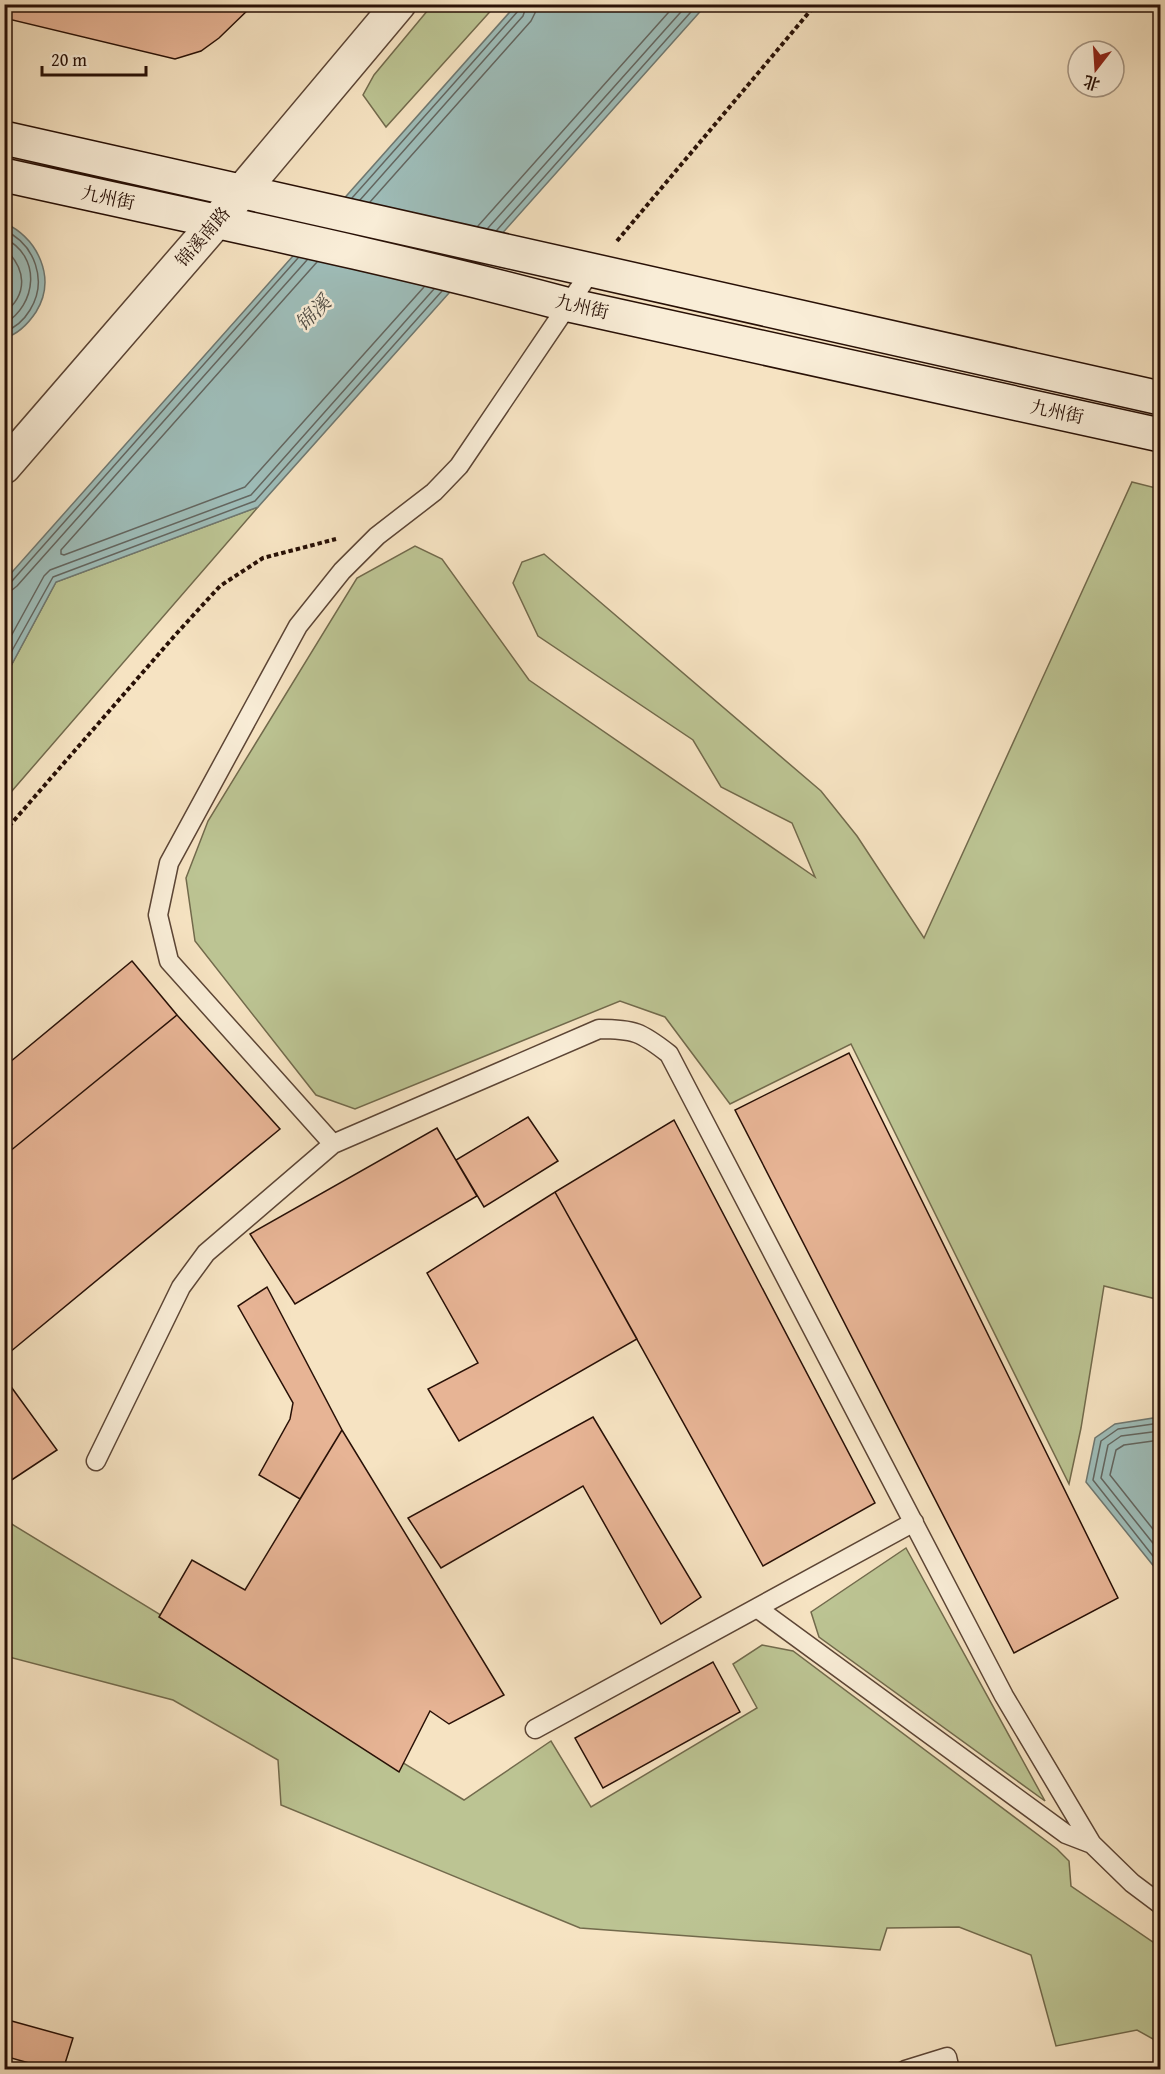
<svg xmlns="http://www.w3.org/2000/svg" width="1165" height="2074" font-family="'Gentium Book Plus','Noto Serif SC',serif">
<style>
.green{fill:#bcc493;stroke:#726a4c;stroke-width:1.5}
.water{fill:#9ebdb9;stroke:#6f7871;stroke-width:1.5}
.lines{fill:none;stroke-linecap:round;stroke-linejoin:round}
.shore{stroke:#636660;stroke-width:1.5}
.building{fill:#e7b495;stroke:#281006;stroke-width:1.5}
.service-casing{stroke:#5c4535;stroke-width:21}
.tertiary-casing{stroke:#5c4535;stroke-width:36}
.secondary-casing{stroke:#281006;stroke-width:36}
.path{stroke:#281006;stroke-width:4;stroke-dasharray:4.5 3;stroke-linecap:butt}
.service{stroke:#f9edd7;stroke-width:18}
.tertiary{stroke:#f9edd7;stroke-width:33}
.secondary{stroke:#f9edd7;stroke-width:33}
.labels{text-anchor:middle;stroke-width:5;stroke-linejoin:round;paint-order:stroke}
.street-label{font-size:18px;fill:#281006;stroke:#f9edd7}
.water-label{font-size:20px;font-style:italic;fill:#514d45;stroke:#f9edd7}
</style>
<rect width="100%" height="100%" fill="#f6e3c2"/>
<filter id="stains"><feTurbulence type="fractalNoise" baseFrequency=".00333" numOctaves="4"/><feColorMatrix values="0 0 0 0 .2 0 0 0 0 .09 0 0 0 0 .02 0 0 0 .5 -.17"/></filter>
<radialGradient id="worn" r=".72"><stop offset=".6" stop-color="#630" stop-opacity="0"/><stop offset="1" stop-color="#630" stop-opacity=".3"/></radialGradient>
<path class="green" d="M433,4L496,5L386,127L363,95L374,75Z
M1132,482L1160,489V1300L1104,1286L1081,1428L1069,1484L851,1044L730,1104L665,1017L620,1001L355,1109L316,1095L195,941L186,878L208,821L357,578L415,546L442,559L529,680L815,877L792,823L721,787L693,740L538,636L513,583L522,562L544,554L821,791L857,836L924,938Z
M258,507L5,799V677L56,582Z
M10,1523L464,1800L551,1741L591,1807L757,1708L733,1664L762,1645L793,1651L1057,1849L1069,1861L1071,1886L1160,1947V2043L1137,2030L1056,2046L1031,1955L959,1927L887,1928L880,1950L580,1928L281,1805L278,1760L173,1700L5,1656L4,1525Z
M906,1548L1045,1801L819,1637L811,1612Z"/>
<path class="water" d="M516,5H706L258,507L56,582L5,677V580Z
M5,223C38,239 57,278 36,312C28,324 18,334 5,338Z
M1160,1417V1574L1086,1482L1095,1438L1115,1424Z"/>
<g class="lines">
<path class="shore" d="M352,198L518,11L520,4
M360,200L523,16L527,4
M370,202L531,21L535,13L536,4
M478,226L676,4
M488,228L688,4
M4,230C35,244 48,281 30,310C24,320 15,328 4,332
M497,230L698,4
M4,238C42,256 37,305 4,324
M4,248C26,268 29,294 4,313
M317,262L61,550V554L64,555L245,487L424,287
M4,584L12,581L298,258
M4,591L12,590L17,586L307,260
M4,649L44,576L50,570L251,495L434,289
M4,665L53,577L255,501L442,291
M1160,1423L1118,1429L1101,1441L1093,1480L1160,1565
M1160,1431L1121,1436L1108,1445L1101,1478L1160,1552
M1160,1440L1124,1445L1116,1450L1110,1475L1160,1538"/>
</g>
<path class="building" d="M4,4H250L252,6L219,38L201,51L175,59L4,18Z
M132,961L177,1015L4,1156V1067Z
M177,1015L280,1129L4,1357V1156Z
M849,1053L1118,1598L1014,1653L735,1110Z
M528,1117L558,1161L484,1207L456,1160Z
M674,1120L875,1503L763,1566L555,1192Z
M437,1128L477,1196L295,1304L250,1234Z
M555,1192L637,1339L459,1441L428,1389L478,1363L427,1273Z
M267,1287L342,1430L300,1499L259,1475L290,1419L293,1403L238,1306Z
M4,1377L57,1450L4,1485Z
M593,1417L701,1597L661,1624L583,1486L441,1568L408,1518Z
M342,1430L504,1695L449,1724L430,1711L399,1772L159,1617L192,1560L245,1590Z
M713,1662L740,1712L603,1788L575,1738Z
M8,2020L73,2038L63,2070H54L4,2056V2029Z"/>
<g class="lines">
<g class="service-casing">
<path id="service" d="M333,1144L169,961L158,915L169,863L298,626L342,571L377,536L434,492L459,466L591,271
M96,1461L181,1287L206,1253L333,1144L599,1029C634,1029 641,1032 669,1054L1004,1696L1092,1844L1132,1883L1160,1904
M757,1608L1066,1834L1092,1844
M535,1729L914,1522
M905,2070L947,2057L950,2070"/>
</g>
<g class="tertiary-casing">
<path id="tertiary" d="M4,467L216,222L399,4"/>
</g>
<g class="secondary-casing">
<path id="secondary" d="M4,138L1160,398
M4,175C193,217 382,255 569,305L1160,435"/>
</g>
<path class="path" d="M617,241L816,4
M4,832L177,633L220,586L263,558L336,539"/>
<use href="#service" class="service"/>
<use href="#tertiary" class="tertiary"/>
<use href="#secondary" class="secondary"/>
</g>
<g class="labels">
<g class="street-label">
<text transform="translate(108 198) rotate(12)" y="6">九州街</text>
<text transform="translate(203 237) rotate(-49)" y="6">锦溪南路</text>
<text transform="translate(582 307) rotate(13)" y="6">九州街</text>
<text transform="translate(1057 412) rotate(12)" y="6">九州街</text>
</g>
<g class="water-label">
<text transform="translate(313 313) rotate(-45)" y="7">锦溪</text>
</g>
</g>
<rect width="1165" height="2074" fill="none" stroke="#f6e3c2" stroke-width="24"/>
<rect x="6" y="6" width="1153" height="2062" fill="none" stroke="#281006" stroke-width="3"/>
<rect x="12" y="12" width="1141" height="2050" fill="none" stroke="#281006" stroke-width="1.5"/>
<g transform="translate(1096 69) rotate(197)"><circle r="28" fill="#f9edd7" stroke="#a59583" stroke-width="1.5"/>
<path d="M0-4.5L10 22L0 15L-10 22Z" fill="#8f2418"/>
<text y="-9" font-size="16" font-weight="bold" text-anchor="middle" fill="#281006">北</text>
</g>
<path d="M42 66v9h104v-9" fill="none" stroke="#281006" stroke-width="3"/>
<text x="51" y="66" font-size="18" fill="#281006" stroke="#f9edd7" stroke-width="4.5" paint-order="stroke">20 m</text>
<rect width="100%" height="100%" filter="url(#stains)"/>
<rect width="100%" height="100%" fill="url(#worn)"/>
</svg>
